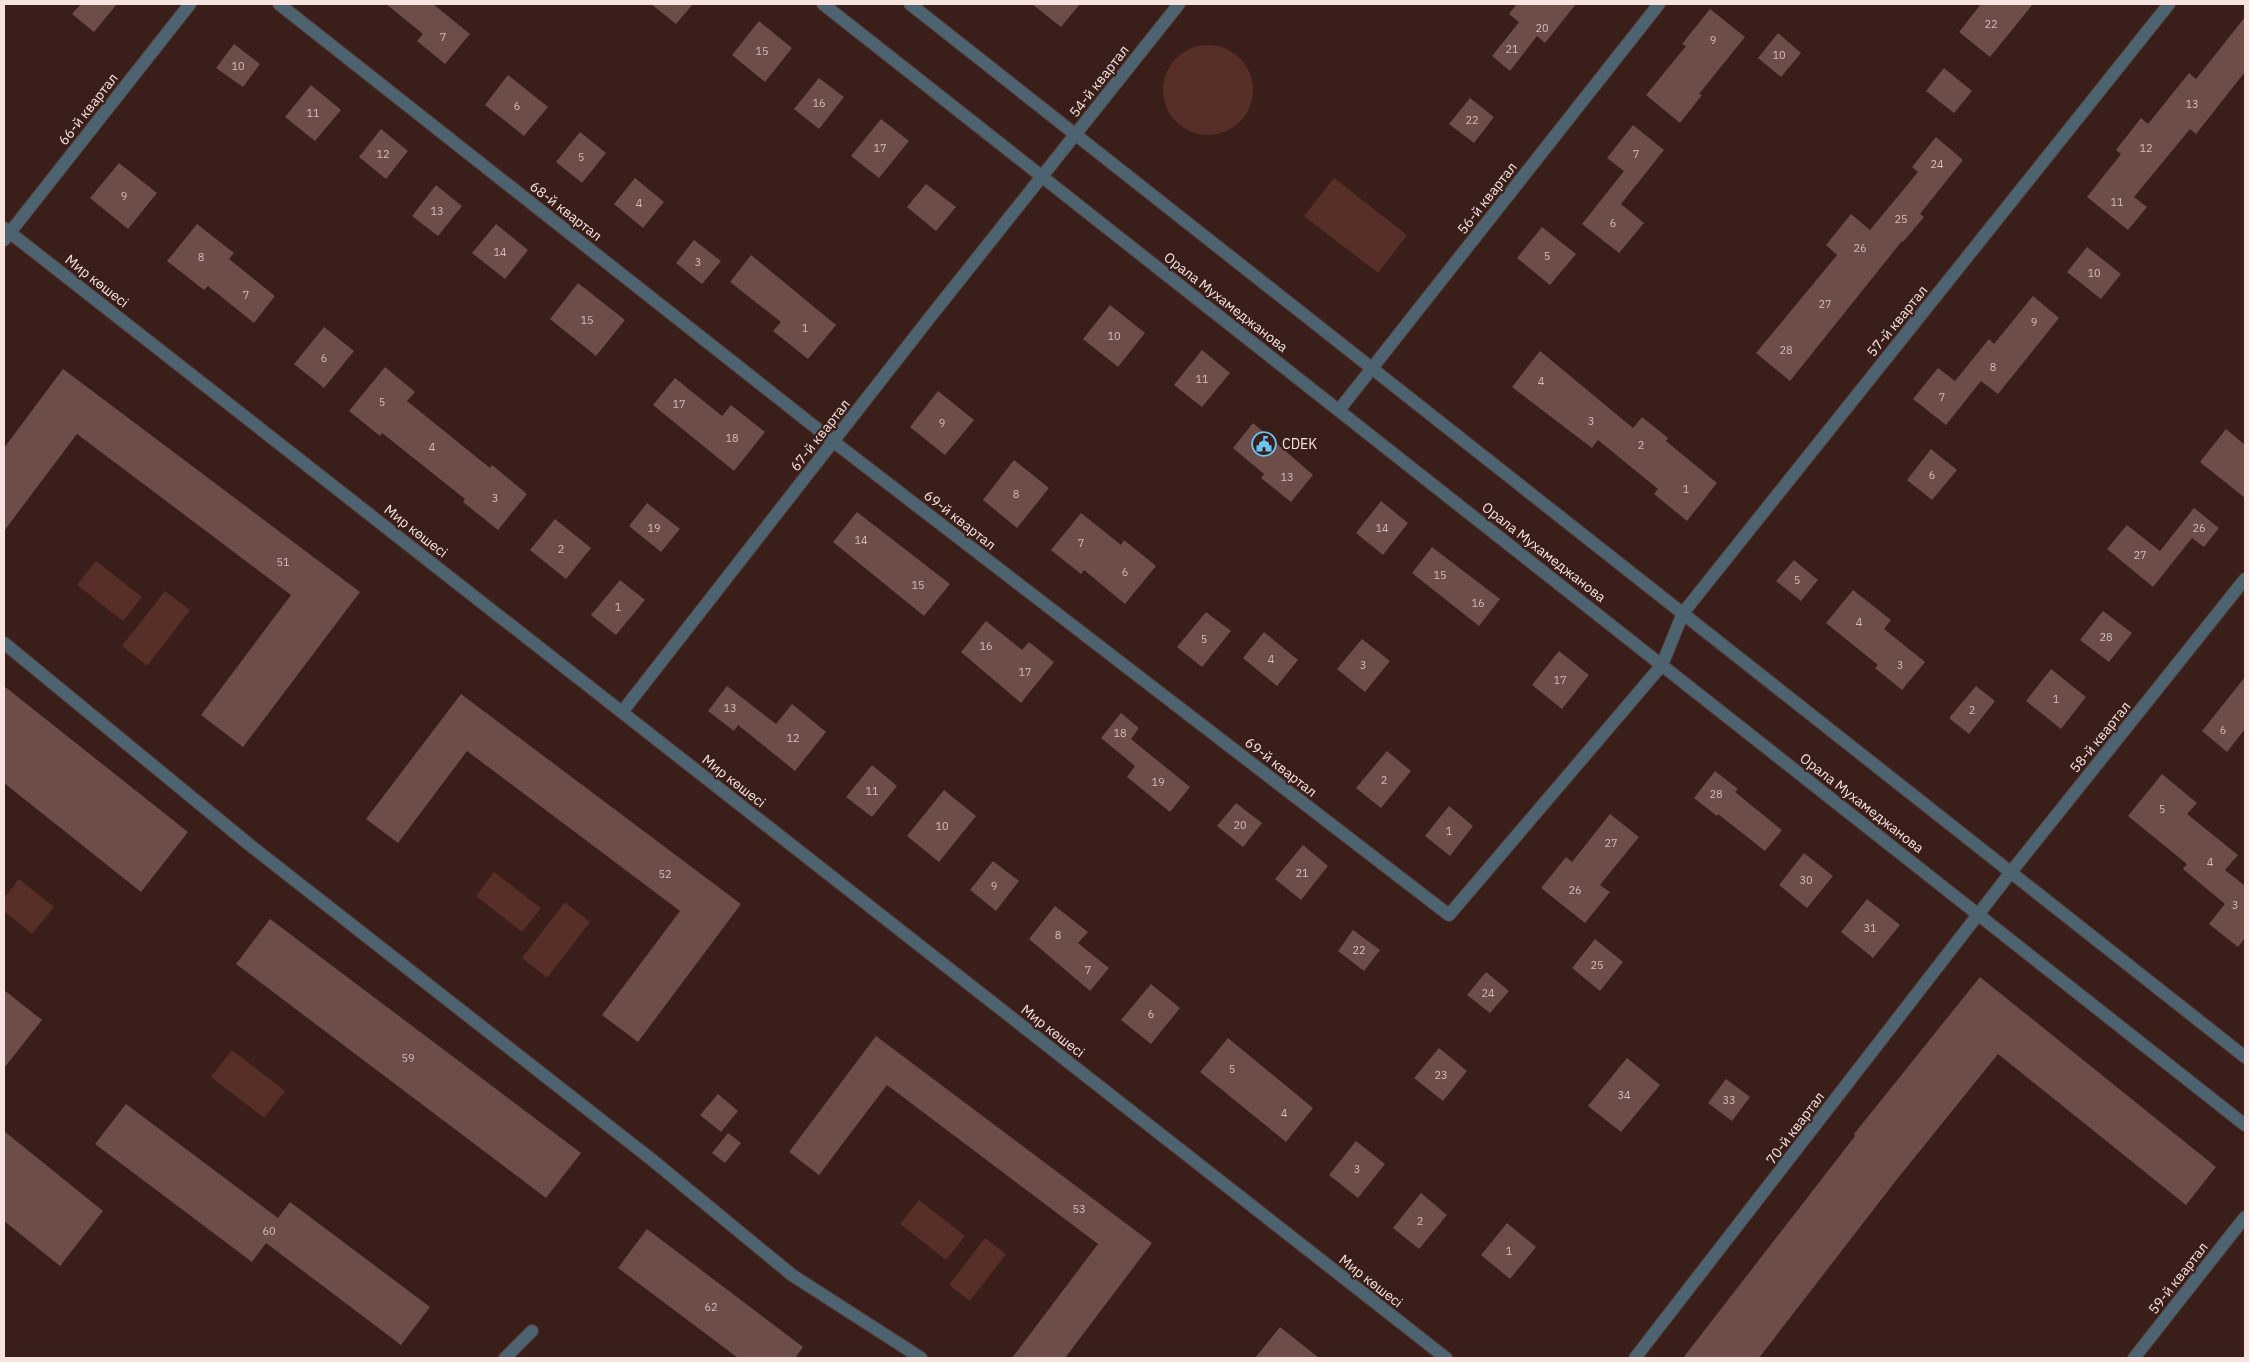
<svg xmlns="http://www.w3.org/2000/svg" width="2249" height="1362" font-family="'IBM Plex Sans',sans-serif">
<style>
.green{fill:#582e28}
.building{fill:#6c4d48}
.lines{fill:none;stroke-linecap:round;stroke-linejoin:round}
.minor-casing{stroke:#543a36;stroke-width:14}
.tertiary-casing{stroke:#543a36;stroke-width:14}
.minor{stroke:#4d6470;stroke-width:12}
.tertiary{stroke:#4d6470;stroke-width:12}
.labels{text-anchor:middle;stroke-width:4.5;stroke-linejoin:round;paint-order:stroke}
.number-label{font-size:11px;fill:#d4bebb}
.street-label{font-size:14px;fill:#f7e4e1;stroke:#391e1a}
.poi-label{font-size:14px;fill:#f7e4e1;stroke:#391e1a;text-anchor:start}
</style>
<rect width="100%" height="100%" fill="#391e1a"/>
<path class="green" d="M1163 90a45 45 0 1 1 90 0a45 45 0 1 1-90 0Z
M1334,178L1407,235L1378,273L1304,216Z
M96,561L142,597L123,621L77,585Z
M165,591L190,610L147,666L122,646Z
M494,872L541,908L522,932L476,896Z
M19,879L54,907L32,934L4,911V898Z
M565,902L590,922L547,978L522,958Z
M232,1050L285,1091L264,1118L211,1077Z
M919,1200L965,1236L946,1260L900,1224Z
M985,1238L1006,1254L970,1301L949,1285Z"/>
<path class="building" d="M81,4H117L94,32L72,14Z
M386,4H433L470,34L445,64L417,41L423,34Z
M651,4H693L676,24Z
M1032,4H1080L1061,27Z
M1517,4H1576L1545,43L1537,36L1510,71L1492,56L1519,22L1509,14Z
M1981,4H2033L1990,57L1959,32Z
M1710,9L1745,37L1699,94L1702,95L1680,123L1646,95L1686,46L1682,44Z
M2245,17V72L2196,134L2190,129L2134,197L2147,207L2128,230L2087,197L2121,154L2116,150L2141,118L2148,124L2189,73L2196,79Z
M759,21L792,48L765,82L732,55Z
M1778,33L1801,53L1781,77L1758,58Z
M234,44L260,64L243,87L216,68Z
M1944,68L1972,91L1954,113L1926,91Z
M508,75L548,107L524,136L485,105Z
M819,78L844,97L819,129L794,109Z
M311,85L341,110L315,141L285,117Z
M1470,98L1494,117L1474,143L1449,124Z
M881,119L909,141L879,178L851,156Z
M1633,125L1664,150L1621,204L1644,223L1619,253L1582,224L1624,171L1607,158Z
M381,129L408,151L386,179L359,157Z
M580,132L606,153L582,183L556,162Z
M1936,137L1963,160L1920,214L1924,217L1903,242L1902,241L1790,381L1756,353L1837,255L1826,245L1851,214L1870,230L1918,172L1912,167Z
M119,163L157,193L128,229L90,198Z
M635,178L664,202L643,228L614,204Z
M926,184L956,207L936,231L907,207Z
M436,185L462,206L438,236L412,216Z
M197,224L234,253L229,259L275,296L254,323L208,286L204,290L167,261Z
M496,224L528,250L505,279L472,253Z
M1542,227L1576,254L1550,285L1517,258Z
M694,240L721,261L702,284L676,263Z
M2087,247L2121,274L2101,299L2067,272Z
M751,255L836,325L808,359L773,331L781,322L730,282Z
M578,283L625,320L596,356L550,319Z
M2033,296L2059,318L1998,394L1981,381L1946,425L1913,399L1938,368L1955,381L1989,339L1994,344Z
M1110,305L1145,333L1118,367L1083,339Z
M324,327L354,351L324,388L294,364Z
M1202,350L1230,373L1202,407L1174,385Z
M1540,351L1633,428L1642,417L1668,438L1666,441L1717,483L1687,521L1654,494L1658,489L1598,440L1592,448L1512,387Z
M385,367L415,392L407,401L490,468L492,465L527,494L498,530L463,502L465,499L382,433L380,436L349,411Z
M63,369L360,592L243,747L201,715L291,595L77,434L4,531V448Z
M675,378L722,416L731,405L765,432L734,471L653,405Z
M938,391L974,420L945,455L910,427Z
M1253,423L1313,475L1291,502L1261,478L1264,474L1233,448Z
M2226,429L2245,445V498L2200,462Z
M1931,449L1957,470L1932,500L1907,480Z
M1014,460L1049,488L1017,528L983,500Z
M1381,501L1408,523L1383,555L1356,533Z
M647,503L680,529L661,552L629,526Z
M2194,508L2219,528L2204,547L2192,538L2153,587L2107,549L2127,525L2160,551Z
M857,512L950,584L924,616L833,542Z
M1081,513L1121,545L1124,540L1156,566L1125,604L1084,570L1081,574L1051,550Z
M555,519L591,548L566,579L530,550Z
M1432,547L1500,599L1479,626L1412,573Z
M1794,560L1818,580L1801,601L1776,581Z
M620,580L645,600L616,635L591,615Z
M1853,590L1891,620L1884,629L1925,662L1902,690L1875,668L1878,665L1826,623Z
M2103,611L2132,633L2109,662L2080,640Z
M1206,612L1231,631L1202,667L1177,647Z
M986,621L1022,650L1029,642L1054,662L1021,703L961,652Z
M1264,632L1298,660L1277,686L1243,658Z
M1362,639L1390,661L1365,692L1337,669Z
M1559,651L1589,675L1562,709L1532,685Z
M2051,669L2086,697L2061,729L2026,701Z
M2245,677V729L2227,752L2202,731Z
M4,686L188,832L141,892L4,783Z
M727,686L776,724L792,704L826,732L795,771L738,725L734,731L708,711Z
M1976,686L1995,701L1969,734L1949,718Z
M461,694L741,904L638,1042L602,1015L680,911L467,751L398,843L366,819Z
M1121,713L1139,728L1131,739L1190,787L1170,812L1127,777L1135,766L1101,738Z
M1387,751L1411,771L1381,808L1356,788Z
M872,765L897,786L872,817L846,797Z
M1715,771L1738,789L1735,792L1782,830L1765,851L1718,814L1717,816L1694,798Z
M2162,774L2197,803L2187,814L2238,855L2225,870L2245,886V938L2238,947L2209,924L2225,904L2183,869L2187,864L2128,816Z
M944,790L976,816L939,862L907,836Z
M1236,803L1262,823L1243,847L1217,826Z
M1449,806L1473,826L1450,856L1425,836Z
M1610,814L1639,837L1600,885L1610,892L1585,923L1541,888L1566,857L1572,862Z
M1303,845L1328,866L1301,900L1275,879Z
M1804,853L1833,876L1807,908L1779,885Z
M993,861L1019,881L996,911L970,890Z
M1867,899L1900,925L1873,958L1841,932Z
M1055,906L1088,932L1078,943L1109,968L1090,991L1029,939Z
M270,919L581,1153L546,1198L236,964Z
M1353,930L1380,950L1364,971L1338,951Z
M1595,939L1623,962L1600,991L1572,968Z
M1486,972L1509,991L1490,1013L1467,995Z
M1980,977L2216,1167L2186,1205L1998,1054L1894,1183L1759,1358H1683L1855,1136L1854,1134Z
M1151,984L1180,1008L1151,1044L1121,1020Z
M4,990L42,1020L4,1068Z
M876,1036L1152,1243L1065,1358H1012L1098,1244L887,1085L819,1175L789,1152Z
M1228,1038L1313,1108L1286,1142L1200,1072Z
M1439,1048L1467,1071L1443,1101L1414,1078Z
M1627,1058L1660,1085L1621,1132L1588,1106Z
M1726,1079L1750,1097L1732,1121L1708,1103Z
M718,1094L738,1111L721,1132L700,1115Z
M126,1104L278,1218L290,1202L430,1307L401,1345L266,1243L252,1262L95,1144Z
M4,1131L103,1211L60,1266L4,1221Z
M728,1133L741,1143L725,1163L712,1153Z
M1356,1141L1385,1164L1358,1198L1329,1175Z
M1421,1193L1447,1215L1419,1249L1393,1228Z
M1507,1223L1536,1247L1510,1279L1481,1255Z
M647,1229L803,1347L795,1358H738L618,1268Z
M1280,1327L1319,1358H1255Z"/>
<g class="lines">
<g class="minor-casing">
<path id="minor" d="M279,4L834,442L1449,915L1662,665L1683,613L2169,4
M4,228L1446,1358
M4,240L190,4
M1339,410L1659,4
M4,643L251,846L651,1159L792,1275L921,1358
M622,712L931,316L1179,4
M505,1358L532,1331
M1635,1358L2011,872L2245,579
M2134,1358L2245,1217"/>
</g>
<g class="tertiary-casing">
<path id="tertiary" d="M823,4L2245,1125
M910,4L2245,1057"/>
</g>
<use href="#minor" class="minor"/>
<use href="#tertiary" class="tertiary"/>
</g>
<defs>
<g id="civic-ring" transform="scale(1.25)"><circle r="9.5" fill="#391e1a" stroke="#6ac3f1" stroke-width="1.5"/><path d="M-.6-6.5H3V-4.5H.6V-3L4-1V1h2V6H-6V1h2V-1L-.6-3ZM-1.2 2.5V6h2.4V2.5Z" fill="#6ac3f1"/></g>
</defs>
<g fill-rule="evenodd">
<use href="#civic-ring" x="1264" y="444"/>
</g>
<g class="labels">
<g class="number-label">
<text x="1991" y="28">22</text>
<text x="1542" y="32">20</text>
<text x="443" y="41">7</text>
<text x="1713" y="44">9</text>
<text x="1512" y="53">21</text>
<text x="762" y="55">15</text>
<text x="1779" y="59">10</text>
<text x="238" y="70">10</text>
<text x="819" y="107">16</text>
<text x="2192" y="108">13</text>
<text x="517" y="110">6</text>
<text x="313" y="117">11</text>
<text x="1472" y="124">22</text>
<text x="880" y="152">17</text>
<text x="2146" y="152">12</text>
<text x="383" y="158">12</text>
<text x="1636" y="158">7</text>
<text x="581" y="161">5</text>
<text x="1937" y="168">24</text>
<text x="124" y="200">9</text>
<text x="2117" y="206">11</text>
<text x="639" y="207">4</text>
<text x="437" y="215">13</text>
<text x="1901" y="223">25</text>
<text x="1613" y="227">6</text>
<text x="1860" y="252">26</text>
<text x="500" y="256">14</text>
<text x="1547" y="260">5</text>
<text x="201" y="261">8</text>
<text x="698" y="266">3</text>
<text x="2094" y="277">10</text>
<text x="246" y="299">7</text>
<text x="1825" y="308">27</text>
<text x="587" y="324">15</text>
<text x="2034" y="326">9</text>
<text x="805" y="332">1</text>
<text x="1114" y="340">10</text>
<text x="1786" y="354">28</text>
<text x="324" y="362">6</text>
<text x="1993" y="371">8</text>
<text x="1202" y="383">11</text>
<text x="1541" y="385">4</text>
<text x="1942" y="401">7</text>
<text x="382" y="406">5</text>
<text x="679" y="408">17</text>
<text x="1591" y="425">3</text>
<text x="942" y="427">9</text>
<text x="732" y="442">18</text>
<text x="1641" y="449">2</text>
<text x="432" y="451">4</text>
<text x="1932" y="479">6</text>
<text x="1287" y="481">13</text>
<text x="1686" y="493">1</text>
<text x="1016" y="498">8</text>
<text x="495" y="502">3</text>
<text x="654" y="532">19</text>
<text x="1382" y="532">14</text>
<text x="2199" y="532">26</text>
<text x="861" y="544">14</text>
<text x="1081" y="547">7</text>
<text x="561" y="553">2</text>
<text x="2140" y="559">27</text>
<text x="283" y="566">51</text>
<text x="1125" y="576">6</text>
<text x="1440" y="579">15</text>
<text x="1797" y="584">5</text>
<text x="918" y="589">15</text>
<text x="1478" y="607">16</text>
<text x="618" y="611">1</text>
<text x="1859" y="626">4</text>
<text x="2106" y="641">28</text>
<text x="1204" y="643">5</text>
<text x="986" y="650">16</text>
<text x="1271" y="663">4</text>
<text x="1363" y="669">3</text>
<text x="1900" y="669">3</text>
<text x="1025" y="676">17</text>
<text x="1560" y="684">17</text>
<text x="2056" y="703">1</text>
<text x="730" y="712">13</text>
<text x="1972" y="714">2</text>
<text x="2223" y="734">6</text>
<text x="1120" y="737">18</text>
<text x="793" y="742">12</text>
<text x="1384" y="784">2</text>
<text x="1158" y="786">19</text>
<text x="872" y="795">11</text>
<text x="1716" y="798">28</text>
<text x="2162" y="813">5</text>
<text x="1240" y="829">20</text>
<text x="942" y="830">10</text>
<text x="1449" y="835">1</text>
<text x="1611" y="847">27</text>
<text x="2210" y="866">4</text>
<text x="1302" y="877">21</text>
<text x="665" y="878">52</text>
<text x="1806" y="884">30</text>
<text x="994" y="890">9</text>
<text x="1575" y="894">26</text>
<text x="2235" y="909">3</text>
<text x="1870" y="932">31</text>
<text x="1058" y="939">8</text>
<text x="1359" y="954">22</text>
<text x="1597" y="969">25</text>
<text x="1088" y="974">7</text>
<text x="1488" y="997">24</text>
<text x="1151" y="1018">6</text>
<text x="408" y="1062">59</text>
<text x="1232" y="1073">5</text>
<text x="1441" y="1079">23</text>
<text x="1624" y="1099">34</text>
<text x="1729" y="1104">33</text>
<text x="1284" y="1117">4</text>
<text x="1357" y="1173">3</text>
<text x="1079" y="1213">53</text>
<text x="1420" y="1225">2</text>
<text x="269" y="1235">60</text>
<text x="1509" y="1255">1</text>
<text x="711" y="1311">62</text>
</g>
<g class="street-label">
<text transform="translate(1099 81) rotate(-52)" y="5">54-й квартал</text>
<text transform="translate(88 109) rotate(-52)" y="5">66-й квартал</text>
<text transform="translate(1487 198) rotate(-52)" y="5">56-й квартал</text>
<text transform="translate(566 211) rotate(38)" y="5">68-й квартал</text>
<text transform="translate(97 281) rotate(38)" y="5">Мир көшесі</text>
<text transform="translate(1226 302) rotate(38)" y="5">Орала Мухамеджанова</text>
<text transform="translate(1897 321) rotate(-51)" y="5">57-й квартал</text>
<text transform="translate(820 435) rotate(-52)" y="5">67-й квартал</text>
<text transform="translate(960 520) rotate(38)" y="5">69-й квартал</text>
<text transform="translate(416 531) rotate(38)" y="5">Мир көшесі</text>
<text transform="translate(1544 552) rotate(38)" y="5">Орала Мухамеджанова</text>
<text transform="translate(2100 737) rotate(-51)" y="5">58-й квартал</text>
<text transform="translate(1281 767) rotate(38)" y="5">69-й квартал</text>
<text transform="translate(734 781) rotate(38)" y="5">Мир көшесі</text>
<text transform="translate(1862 803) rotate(38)" y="5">Орала Мухамеджанова</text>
<text transform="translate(1053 1031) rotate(38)" y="5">Мир көшесі</text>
<text transform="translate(1795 1128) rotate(-53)" y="5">70-й квартал</text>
<text transform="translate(2178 1278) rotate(-52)" y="5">59-й квартал</text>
<text transform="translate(1371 1281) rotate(38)" y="5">Мир көшесі</text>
</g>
<g class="poi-label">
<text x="1282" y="449">CDEK</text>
</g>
</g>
<rect width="2249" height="1362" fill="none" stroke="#f7e4e1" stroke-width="10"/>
</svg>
